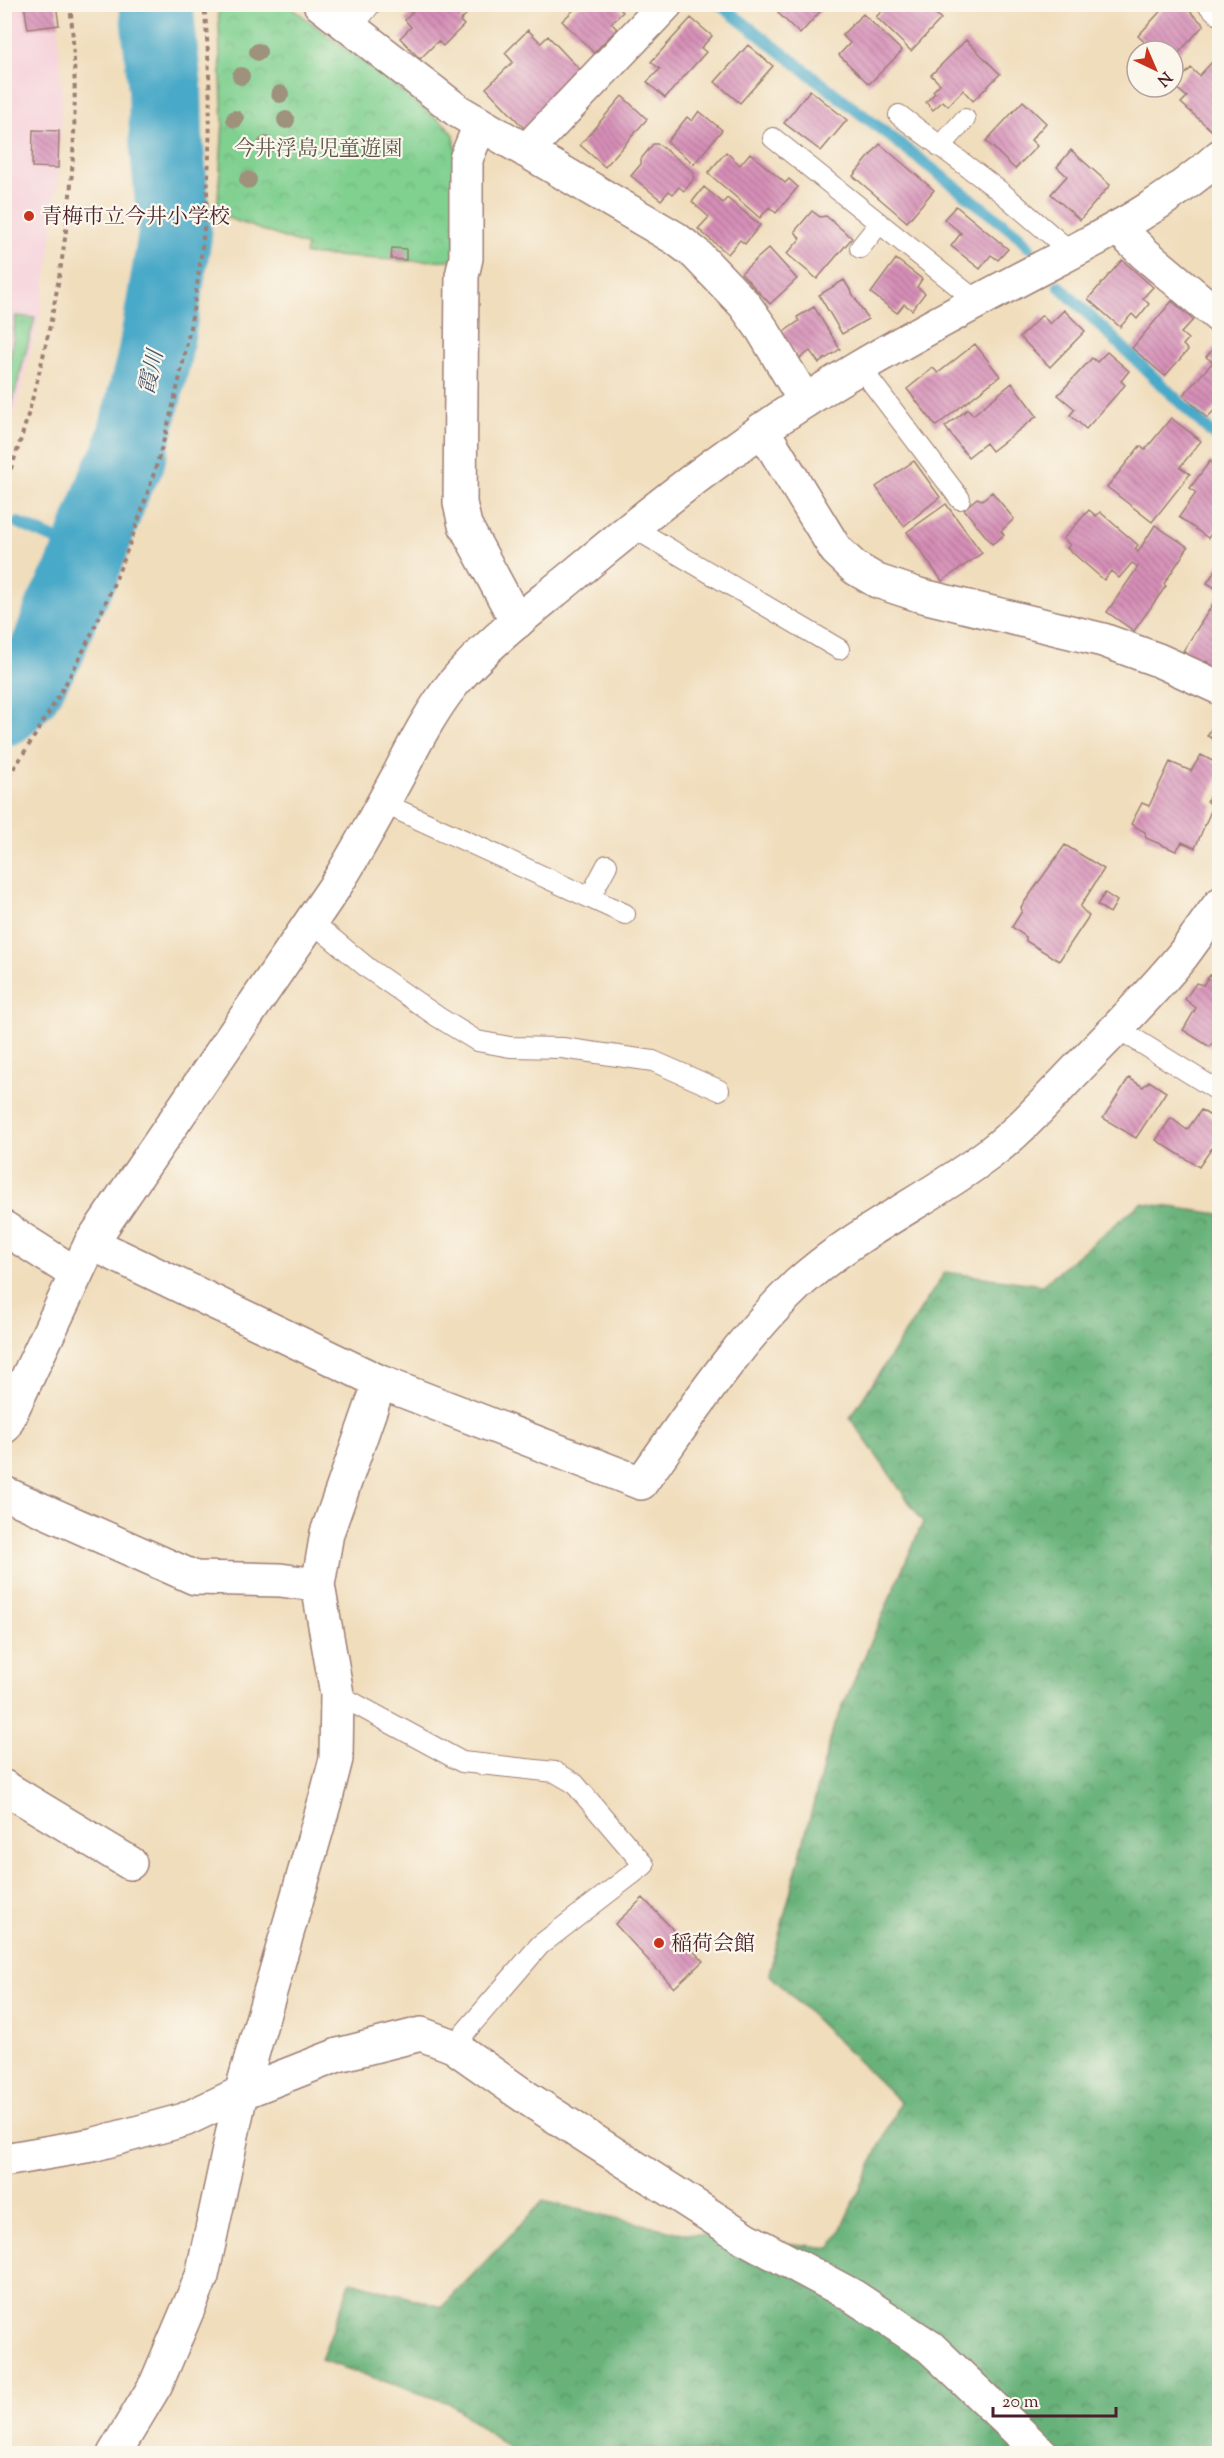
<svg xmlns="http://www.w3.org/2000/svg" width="1224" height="2458" font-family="'Sorts Mill Goudy','Noto Serif JP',serif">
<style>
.built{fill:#f5cfda}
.grass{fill:url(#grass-tufts);stroke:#65785e;stroke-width:1.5}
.forest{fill:url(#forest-crowns);stroke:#596852;stroke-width:1.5}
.park{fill:url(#park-crowns);stroke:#65785e;stroke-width:1.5}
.water{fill:#49a9c8;stroke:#4a647a;stroke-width:1.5}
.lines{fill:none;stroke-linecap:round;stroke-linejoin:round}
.stream{stroke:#49a9c8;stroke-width:12}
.river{stroke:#49a9c8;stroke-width:74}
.building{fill:url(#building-back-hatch)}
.service-casing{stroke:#9d7e74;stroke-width:22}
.minor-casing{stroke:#9d7e74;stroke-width:36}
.tertiary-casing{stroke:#9d7e74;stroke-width:36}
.path{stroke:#9d7e74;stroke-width:4;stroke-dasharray:4.5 4.5;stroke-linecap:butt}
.service{stroke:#fff;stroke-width:20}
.minor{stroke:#fff;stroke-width:33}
.tertiary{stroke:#fff;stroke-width:33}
.tree{fill:#9e927d}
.poi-dot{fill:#c8321e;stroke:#fbf7ec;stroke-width:2}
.labels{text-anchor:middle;stroke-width:4.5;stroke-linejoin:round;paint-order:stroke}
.park-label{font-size:21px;fill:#5a5449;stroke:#fbf7ec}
.poi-label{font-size:21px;fill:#4a1f2b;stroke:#fbf7ec;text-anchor:start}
.water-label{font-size:22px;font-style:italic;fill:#4a566a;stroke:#fbf7ec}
</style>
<defs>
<pattern id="grass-tufts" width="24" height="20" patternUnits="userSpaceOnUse" patternTransform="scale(1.5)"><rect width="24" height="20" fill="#80d090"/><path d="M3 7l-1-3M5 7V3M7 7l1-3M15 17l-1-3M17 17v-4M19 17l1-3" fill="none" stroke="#70b27c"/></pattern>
<pattern id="forest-crowns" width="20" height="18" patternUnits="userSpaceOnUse" patternTransform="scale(1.5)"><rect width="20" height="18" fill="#68b27a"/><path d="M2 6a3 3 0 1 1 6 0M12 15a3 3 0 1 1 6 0" fill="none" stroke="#589064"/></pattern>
<pattern id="park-crowns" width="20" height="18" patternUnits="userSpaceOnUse" patternTransform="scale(1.5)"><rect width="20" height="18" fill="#80d090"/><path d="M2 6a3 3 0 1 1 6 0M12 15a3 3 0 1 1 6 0" fill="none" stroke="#70b27c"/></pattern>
<pattern id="building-back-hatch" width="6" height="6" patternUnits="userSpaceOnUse" patternTransform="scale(1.5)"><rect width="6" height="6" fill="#d68fb7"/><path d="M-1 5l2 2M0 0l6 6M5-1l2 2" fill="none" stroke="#b07495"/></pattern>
</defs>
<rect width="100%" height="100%" fill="#fbf7ec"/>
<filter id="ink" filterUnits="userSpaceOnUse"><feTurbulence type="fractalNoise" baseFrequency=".0167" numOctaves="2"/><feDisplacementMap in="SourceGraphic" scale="12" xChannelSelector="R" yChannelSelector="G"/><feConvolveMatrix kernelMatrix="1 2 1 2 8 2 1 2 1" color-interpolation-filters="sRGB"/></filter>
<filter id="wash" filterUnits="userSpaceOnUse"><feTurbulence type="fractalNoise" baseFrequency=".008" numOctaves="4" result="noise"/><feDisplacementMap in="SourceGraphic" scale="24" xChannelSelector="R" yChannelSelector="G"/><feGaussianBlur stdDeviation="1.35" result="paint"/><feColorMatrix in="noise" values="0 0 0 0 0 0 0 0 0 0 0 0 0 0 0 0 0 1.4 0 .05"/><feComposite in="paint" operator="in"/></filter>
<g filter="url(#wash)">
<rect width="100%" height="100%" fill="#f0ddbc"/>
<path class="built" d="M5,5H57L62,96L59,170L49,262L39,319L23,383L5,446Z"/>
<path class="grass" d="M16,316L35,318L5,430V399Z"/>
<path class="forest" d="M1141,1203L1219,1214V2453H515L449,2403L321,2360L351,2281L442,2307L543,2201L676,2232L832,2248L900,2102L769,1974L833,1729L923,1522L850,1418L945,1272L1042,1285Z"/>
<path class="park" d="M218,5H288L447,126L454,135L457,159L455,260L408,261L305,254L307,246L217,214L223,123Z"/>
<path class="water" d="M131,5H181C185,57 186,109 184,162C183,187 183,211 175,235L157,198L158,178L147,159V101L140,50Z
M128,460C126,486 116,510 107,534C83,596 54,655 22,712H14L5,717V699C30,677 15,664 28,638C47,601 87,569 85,524C100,505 106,488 110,464L120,467Z"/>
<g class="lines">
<path class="stream" d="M719,4L1019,236L1029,247
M1059,286L1220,441
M18,523L89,554"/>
<path class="river" d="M4,709L24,689L48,649L62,610L81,574L117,478L128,460L154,358L175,235L166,137L165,88L156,4"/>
</g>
<g id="blocks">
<path class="building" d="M24,4H56L59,25L28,29Z
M420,4H476L460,21L464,25L443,46L438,41L420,59L400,38L411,27L405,20Z
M774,4H827L800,34L778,13L780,10Z
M889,4H926L941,19L911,51L876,17Z
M1167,4H1182L1204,25L1173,59V51H1154L1138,36Z
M579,5H616L623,12L611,23L617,29L594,53L562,21Z
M863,14L902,51L869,84L839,55L850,43L842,35Z
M691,18L712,36L701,48L706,52L665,98L647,82L660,69L651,62Z
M528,30L541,43L548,36L582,72L524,128L486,88L513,62L505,53Z
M966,40L1000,74L973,101L963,90L948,106L943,101L933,110L926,102L935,93L933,91L940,84L931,75Z
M748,45L773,66L740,103L715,82Z
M1213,61L1217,64L1220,61V122L1212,131L1181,103L1187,97L1174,86L1191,68L1199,76Z
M810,90L847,120L821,151L784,123Z
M622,96L647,119L605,167L580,145Z
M1023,101L1046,123L1031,140L1037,146L1015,169L986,141Z
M699,111L722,130L694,164L667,142L687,117L692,121Z
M33,130L59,131L58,168L32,167Z
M653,144H658L694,172L693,180L684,191L679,187L673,194L669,191L661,200L631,176L641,164V159Z
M880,144L934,190L907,222L853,176Z
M1071,150L1110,185L1080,220L1051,194L1067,176L1057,167Z
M726,152L740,165L750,153L785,183L789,179L798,187L776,213L769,207L760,218L708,173Z
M704,187L723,203L727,198L760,225L745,244L740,240L728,254L698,229L709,217L692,202Z
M956,206L1008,249L998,260L991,255L980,269L951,246L961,233L944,219Z
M812,211L820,217L826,216L852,238L817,279L787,254L800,239L795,231Z
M392,248L406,249V260L391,259Z
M769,248L797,279L770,304L741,273Z
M896,259L922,279L917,287L925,293L912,310L904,304L897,313L871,293Z
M1122,260L1153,287L1143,298L1149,304L1137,319L1132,314L1120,327L1088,299Z
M844,280L868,319L842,334L819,295Z
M1172,301L1193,320L1181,333L1188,339L1183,345L1188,350L1165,376L1132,348Z
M814,307L840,349L819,363L810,351L799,359L782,333L799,321L797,317Z
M1064,310L1085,331L1050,367L1020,337L1042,315L1050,324Z
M1220,342V404L1207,418L1183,395L1213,362L1206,357Z
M975,344L1000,376L936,426L907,389L933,368L938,373Z
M1107,352L1129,371L1121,381L1125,385L1086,429L1070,415L1075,409L1058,395L1092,358L1097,362Z
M1012,383L1037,416L992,451L986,443L968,457L945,427L968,409L973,415Z
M1171,418L1201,441L1180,467L1190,474L1152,522L1107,487L1140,446L1145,450Z
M914,461L940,497L904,526L876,487Z
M1210,461L1220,468V523L1208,538L1179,517L1196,493L1190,488Z
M992,492L1014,519L1001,531L1004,535L992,544L964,509L977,498L982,500Z
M946,504L982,553L942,581L907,532Z
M1089,510L1096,516L1100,512L1138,545L1135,549L1138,552L1155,525L1188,547L1164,584L1166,586L1134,631L1107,612L1138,567L1132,563L1119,578L1111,571L1104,580L1067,548L1070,545L1063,539Z
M1220,563V591L1207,583Z
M1218,596L1220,663L1216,668L1206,661L1204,665L1183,651Z
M1220,714V742L1207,736Z
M1201,755L1220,765V773L1207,801L1213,806L1195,848L1182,842L1176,851L1146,838L1145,832L1131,824L1142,803L1149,806L1170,762L1191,771Z
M1065,845L1104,869L1080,907L1089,916L1059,961L1026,941V937L1012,927L1022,911L1021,907Z
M1105,893L1117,901L1110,913L1097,905Z
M1210,975L1220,981V1034L1210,1047L1183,1030L1196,1008L1185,999L1196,983L1203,985Z
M1129,1078L1143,1087L1149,1081L1166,1092L1136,1138L1103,1118Z
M1201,1110L1220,1122V1136L1199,1167L1156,1140L1171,1118L1187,1130Z
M643,1898L703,1961L674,1988L615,1924Z"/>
</g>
</g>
<g filter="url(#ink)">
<use href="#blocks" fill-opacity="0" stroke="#9d7e74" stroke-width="1.5"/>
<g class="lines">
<g class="service-casing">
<path id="service" d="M1207,4L1220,16
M351,29L371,4
M899,115L1001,192L1071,252
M773,138L978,302
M940,147L965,119
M860,248L879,224
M860,367L960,499
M632,527L839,649
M383,803L625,914
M590,897L607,865
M312,922L369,969L438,1017L477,1041L510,1047L562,1048L653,1061L719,1090
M1117,1028L1220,1092
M337,1694L462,1762L555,1772L574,1783L644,1865L540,1945L453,2046"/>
</g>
<g class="minor-casing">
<path id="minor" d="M320,4L458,111L675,238L696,254L744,304L762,329L805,401
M480,125L466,159V258L462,276L460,503L465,525L517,622
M526,151L666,4
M1118,228L1145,254L1220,317
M762,429L836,550L855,568L877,581L919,595L1103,640L1158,660L1220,688
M4,1228L76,1274
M91,1243L380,1382L641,1483C690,1415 737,1342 798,1284C855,1232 928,1200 989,1154C1022,1129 1049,1098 1077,1069C1113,1032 1150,995 1182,956C1195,939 1207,921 1220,904
M4,1493L195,1578L280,1580L318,1585
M4,1787L130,1863
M4,2160L92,2145L184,2120L241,2093L338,2055L421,2034L453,2046L527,2098L745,2238L853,2296L930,2347L1042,2454
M114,2454L156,2384L202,2276L241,2093L327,1794L336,1759L337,1694L318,1585L327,1533L380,1382"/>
</g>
<g class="tertiary-casing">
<path id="tertiary" d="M4,1427L91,1243L334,888C357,852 377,814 398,776C414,745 430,713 452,685C487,643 533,609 574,575C665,499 758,427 860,367C919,332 980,300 1041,268C1103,236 1167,204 1220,156"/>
</g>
<path class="path" d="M4,486C18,453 28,416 37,381C68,260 83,130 70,4
M4,784C31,742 58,700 81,655C179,458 227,225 204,4"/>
<use href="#service" class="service"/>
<use href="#minor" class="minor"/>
<use href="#tertiary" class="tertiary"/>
</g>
<g class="tree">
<circle cx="258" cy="52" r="9"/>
<circle cx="241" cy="76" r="9"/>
<circle cx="280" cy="94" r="9"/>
<circle cx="235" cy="119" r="9"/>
<circle cx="286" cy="120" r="9"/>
<circle cx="266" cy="145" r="9"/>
<circle cx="248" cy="180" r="9"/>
</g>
</g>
<g class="poi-dot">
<circle cx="29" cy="216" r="6"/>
<circle cx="659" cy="1943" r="6"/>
</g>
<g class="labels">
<g class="park-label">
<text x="318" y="155">今井浮島児童遊園</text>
</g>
<g class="poi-label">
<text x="41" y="223">青梅市立今井小学校</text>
<text x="671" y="1950">稲荷会館</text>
</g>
<g class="water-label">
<text transform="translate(150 372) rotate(-77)" y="8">霞川</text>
</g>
</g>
<rect width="1224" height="2458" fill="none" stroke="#fbf7ec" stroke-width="24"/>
<g transform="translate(1155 69) rotate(136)"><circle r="28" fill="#fbf7ec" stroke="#b4a19f" stroke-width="1.5"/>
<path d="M0-4.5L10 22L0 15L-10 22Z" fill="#c8321e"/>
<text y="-9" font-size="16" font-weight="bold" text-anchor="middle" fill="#4a1f2b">N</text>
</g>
<path d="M993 2407v9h123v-9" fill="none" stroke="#4a1f2b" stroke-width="3"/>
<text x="1002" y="2407" font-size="18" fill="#4a1f2b" stroke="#fbf7ec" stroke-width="4.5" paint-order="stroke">20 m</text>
</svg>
